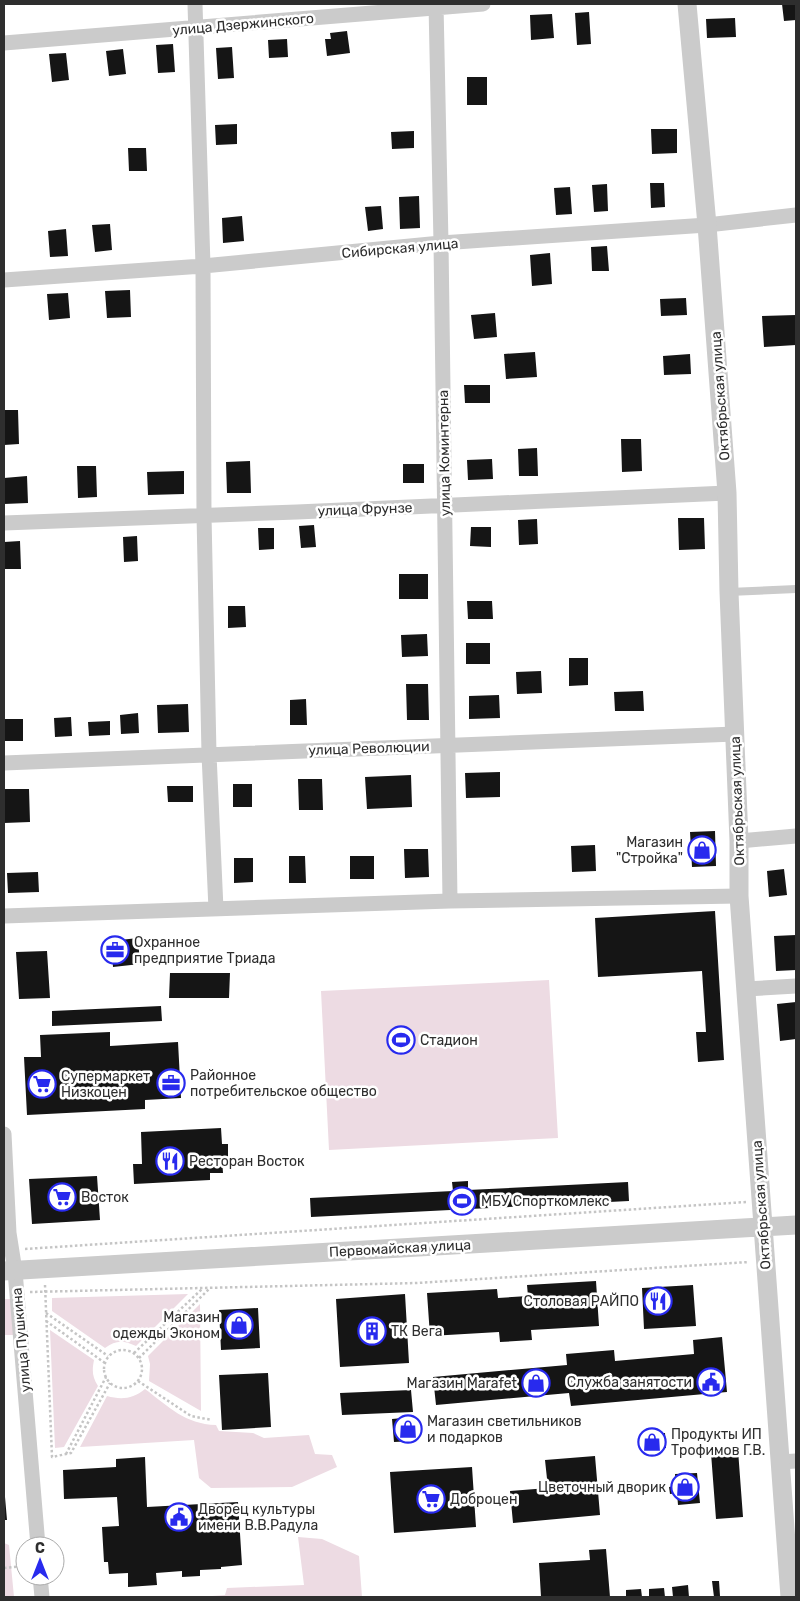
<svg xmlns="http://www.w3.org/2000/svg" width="800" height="1601" font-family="Rubik,sans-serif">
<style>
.green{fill:#eddbe3}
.building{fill:#151515}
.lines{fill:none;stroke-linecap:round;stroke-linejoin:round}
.path{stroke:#c5c5c5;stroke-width:2.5;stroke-dasharray:2.5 2.5;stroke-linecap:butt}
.service{stroke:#cbcbcb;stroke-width:8}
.minor{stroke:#cbcbcb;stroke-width:15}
.tertiary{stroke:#cbcbcb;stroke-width:19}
.labels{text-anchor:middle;stroke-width:5;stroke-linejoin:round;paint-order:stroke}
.street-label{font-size:14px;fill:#2e2e2e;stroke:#fff}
.poi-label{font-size:14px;fill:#2e2e2e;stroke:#fff;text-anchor:start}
</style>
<rect width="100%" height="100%" fill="#fff"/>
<path class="green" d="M549,980L558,1138L329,1150L321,991Z
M188,1294L136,1346C123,1340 116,1340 105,1348L52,1311V1298Z
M4,1299H11L14,1335H5Z
M200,1304L201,1411L149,1381L150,1364L148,1356Z
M50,1330L94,1360C92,1370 92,1377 98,1386L64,1447L55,1448Z
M145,1389C169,1407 185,1424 216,1425L219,1431L253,1433L264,1438L309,1435L315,1454L332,1455L337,1467L292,1487L211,1488L199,1478L194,1440L80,1447L107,1396C121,1400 133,1399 145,1389Z
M298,1537L322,1539L359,1556L362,1597H199L225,1595L227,1588L304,1585Z
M4,1543L9,1545L14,1597H4Z"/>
<path class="building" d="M782,4H796V20L784,21Z
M589,12L591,44L577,45L575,13Z
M552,14L554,38L531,40L530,15Z
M735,18L736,37L707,38L706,19Z
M347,31L350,53L327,56L325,39H331L330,33Z
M287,39L288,57L269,58L268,40Z
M173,44L175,72L158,73L156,45Z
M232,47L234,78L218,79L216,48Z
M123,49L126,74L109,76L106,51Z
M66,53L69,80L52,82L49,54Z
M467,77H487V105H467Z
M237,124V144L216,145L215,125Z
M651,129H677V153L652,154Z
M414,131V148L392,149L391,132Z
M128,148H146L147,171H129Z
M650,183H664L665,207L651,208Z
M607,184L608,211L594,212L592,185Z
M570,187L572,214L556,215L554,188Z
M419,196L420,228L400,229L399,197Z
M381,206L383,229L368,231L365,207Z
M242,216L244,241L223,243L222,218Z
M110,224L112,250L95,252L92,225Z
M66,229L68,256L50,257L48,231Z
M607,246L609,271H592L591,247Z
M550,253L552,284L532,286L530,255Z
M130,290L131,317L107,318L105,291Z
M68,293L70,318L49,320L47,294Z
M686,298L687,315L661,316L660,299Z
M495,313L497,337L474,339L471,315Z
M796,315V345L764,347L762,316Z
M535,352L537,377L506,379L504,354Z
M690,354L691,374L664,375L663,356Z
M464,385H490V403H465Z
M4,410H18L19,444L4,445Z
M621,439H641L642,471L622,472Z
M537,448L538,476H519L518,449Z
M492,459L493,479L468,480L467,460Z
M250,461L251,493H227L226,462Z
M403,464H424V483H403Z
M77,466H96L97,497L78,498Z
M184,471V494L148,495L147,472Z
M27,476L28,503L4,504V478Z
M678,518H704L705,549L679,550Z
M537,519L538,544L519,545L518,520Z
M314,525L316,547L301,548L299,526Z
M471,527H491V547L470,546Z
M258,528H274V549L259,550Z
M137,536L138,561L124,562L123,537Z
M20,541L21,569H4V542Z
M399,574H428V599H399Z
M467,601H492L493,619H468Z
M228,606H245L246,627L228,628Z
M427,634L428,656L402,657L401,635Z
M466,643H490V664H466Z
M569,658H588V685L569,686Z
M541,671L542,693L517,694L516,672Z
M406,684H428L429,720H407Z
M643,691L644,711H615L614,692Z
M499,695L500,718L469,719V696Z
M306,699L307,725H290V700Z
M188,704L189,732L158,733L157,705Z
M138,713L139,733L121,734L120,715Z
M71,717L72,736L55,737L54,718Z
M4,719H23V741H4Z
M110,721V735L89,736L88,722Z
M500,772V797L466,798L465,773Z
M411,775L412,807L367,809L365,777Z
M298,779H322L323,810H299Z
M233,784H252V807H233Z
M167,786H193V802H168Z
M4,789H29L30,822L4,823Z
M715,831L716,866L692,867L690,832Z
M595,845L596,871L572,872L571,846Z
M404,849H428L429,877L405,878Z
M289,856H305L306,883H289Z
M350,856H374V879H350Z
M234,858H253V882L234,883Z
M784,869L787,895L769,897L767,871Z
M38,872L39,892L8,893L7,873Z
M715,911L724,1060L698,1062L696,1032H706L702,971L598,977L595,918Z
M796,935V970L776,971L774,936Z
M138,938L140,964L113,967L111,941Z
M47,951L50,998L19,999L16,952Z
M170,973H230L229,998H169Z
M796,1002V1039L780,1041L777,1004Z
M161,1006L162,1021L52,1026V1011Z
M110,1032V1046L178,1042L181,1098L145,1100V1109L27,1115L24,1057H41L40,1035Z
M221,1128L222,1144H228V1157L222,1158L223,1173H210V1180L134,1184L133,1164H142L141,1132Z
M97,1176L100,1220L32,1224L29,1179Z
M468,1181V1190L628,1182L629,1201L311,1217L310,1198L453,1191L452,1182Z
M596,1281L599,1326L531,1330L532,1340L500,1342L499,1332L430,1336L427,1293L497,1289L498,1298L528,1296L527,1285Z
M693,1285L696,1326L644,1329L642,1288Z
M405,1294L409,1363L340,1367L336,1299Z
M258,1308L260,1348L221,1350L219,1310Z
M722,1337L727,1392L571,1406L569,1393L436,1405L433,1377L567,1365L566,1354L614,1350L615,1361L694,1354L693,1340Z
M268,1373L271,1427L222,1430L219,1375Z
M411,1390L413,1412L342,1415L340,1393Z
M413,1417L414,1441L394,1442L392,1419Z
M665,1433L666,1448L643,1449V1434Z
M738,1450L743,1517L716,1519L711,1453Z
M595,1456L600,1515L513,1523L510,1491L548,1488L545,1460Z
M145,1457L147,1507L238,1502L242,1565L221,1567V1569L200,1570V1576L182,1577V1571L156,1573L157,1585L128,1587V1573L109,1574L108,1562H104L102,1527L119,1526L117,1497L64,1499L63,1470L116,1467V1459Z
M472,1467L476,1527L394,1533L390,1472Z
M697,1473L700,1503L678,1505L677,1493L670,1494L669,1487L676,1486L675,1474Z
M4,1497H5L7,1520H4Z
M606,1549L610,1597H541L539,1563L590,1560L589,1550Z
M712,1581H719L720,1596L714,1597Z
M688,1585L689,1597H673L672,1587Z
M664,1588L665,1597H649V1589Z
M641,1589L642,1597H626V1590Z"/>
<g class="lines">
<path class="path" d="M25,1249L746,1202
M45,1285L52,1457L71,1453L110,1383
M30,1292L417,1283L749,1262
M46,1313L108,1356
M46,1321L105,1363
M104 1369a19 19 0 1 1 38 0a19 19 0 1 1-38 0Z
M134,1353L202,1289
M139,1358L210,1288
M138,1381L191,1416L212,1420
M66,1454L106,1377
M4,1568L25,1566"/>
<path class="service" d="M729,592L796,589"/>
<path class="minor" d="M195,4L203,266L204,515L209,754L216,909
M436,4L441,243L450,901
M4,43L483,4
M4,280L203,266L441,243L707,225L796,215
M4,523L297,512L727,493
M4,763L735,734
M739,841L796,836
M4,916L450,901L739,896
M746,989L796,986
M4,1134L9,1233L15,1271L38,1546
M780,1462L796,1461
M40,1576L42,1597"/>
<path class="tertiary" d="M687,4L707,225L727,493L729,592L739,841V896L790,1597
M4,1271L796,1225"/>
</g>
<defs>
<g id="shop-ring" transform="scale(1.4375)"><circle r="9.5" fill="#fff" stroke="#282aee" stroke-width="1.5"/><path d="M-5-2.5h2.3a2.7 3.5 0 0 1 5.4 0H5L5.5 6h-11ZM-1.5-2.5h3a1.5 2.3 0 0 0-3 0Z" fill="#282aee"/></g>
<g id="office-ring" transform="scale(1.4375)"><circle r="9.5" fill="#fff" stroke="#282aee" stroke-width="1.5"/><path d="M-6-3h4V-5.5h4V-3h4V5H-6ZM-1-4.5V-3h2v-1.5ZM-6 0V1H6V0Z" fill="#282aee"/></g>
<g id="stadium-ring" transform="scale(1.4375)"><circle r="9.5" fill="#fff" stroke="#282aee" stroke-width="1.5"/><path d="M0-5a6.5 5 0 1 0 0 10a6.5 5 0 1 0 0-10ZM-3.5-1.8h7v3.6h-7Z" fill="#282aee"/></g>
<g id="supermarket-ring" transform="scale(1.4375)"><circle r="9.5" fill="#fff" stroke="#282aee" stroke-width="1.5"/><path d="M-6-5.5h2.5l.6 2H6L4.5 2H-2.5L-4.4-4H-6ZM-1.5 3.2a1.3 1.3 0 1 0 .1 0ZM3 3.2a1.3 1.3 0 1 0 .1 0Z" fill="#282aee"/></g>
<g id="restaurant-ring" transform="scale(1.4375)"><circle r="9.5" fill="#fff" stroke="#282aee" stroke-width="1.5"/><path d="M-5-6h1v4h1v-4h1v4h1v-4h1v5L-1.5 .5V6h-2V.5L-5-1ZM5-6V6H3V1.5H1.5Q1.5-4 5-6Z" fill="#282aee"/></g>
<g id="building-ring" transform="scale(1.4375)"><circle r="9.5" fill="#fff" stroke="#282aee" stroke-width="1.5"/><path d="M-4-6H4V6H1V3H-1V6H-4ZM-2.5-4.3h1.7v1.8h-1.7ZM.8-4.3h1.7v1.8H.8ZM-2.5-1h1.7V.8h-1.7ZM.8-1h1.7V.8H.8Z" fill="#282aee"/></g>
<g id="civic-ring" transform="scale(1.4375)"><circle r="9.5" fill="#fff" stroke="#282aee" stroke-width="1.5"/><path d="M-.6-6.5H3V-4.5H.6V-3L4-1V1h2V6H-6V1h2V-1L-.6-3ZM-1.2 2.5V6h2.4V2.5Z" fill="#282aee"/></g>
</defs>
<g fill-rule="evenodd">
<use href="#shop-ring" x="702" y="850"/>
<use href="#office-ring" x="115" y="950"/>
<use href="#stadium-ring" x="401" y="1040"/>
<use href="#office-ring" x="171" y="1083"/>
<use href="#supermarket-ring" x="42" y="1084"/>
<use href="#restaurant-ring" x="170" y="1161"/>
<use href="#supermarket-ring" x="62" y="1197"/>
<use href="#stadium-ring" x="462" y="1201"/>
<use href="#restaurant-ring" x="658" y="1301"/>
<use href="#shop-ring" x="239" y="1325"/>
<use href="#building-ring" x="372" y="1331"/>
<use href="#civic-ring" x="711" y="1382"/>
<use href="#shop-ring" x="536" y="1383"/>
<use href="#shop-ring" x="408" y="1429"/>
<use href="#shop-ring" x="652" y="1442"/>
<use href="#shop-ring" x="685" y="1487"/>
<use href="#supermarket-ring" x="431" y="1499"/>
<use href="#civic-ring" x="179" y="1517"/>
</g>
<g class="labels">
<g class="street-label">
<text transform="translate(243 24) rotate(-5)" y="5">улица Дзержинского</text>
<text transform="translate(400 248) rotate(-5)" y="5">Сибирская улица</text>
<text transform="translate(720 396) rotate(-94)" y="5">Октябрьская улица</text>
<text transform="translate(444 453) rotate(-91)" y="5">улица Коминтерна</text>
<text transform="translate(365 509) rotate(-2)" y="5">улица Фрунзе</text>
<text transform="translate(369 748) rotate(-2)" y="5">улица Революции</text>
<text transform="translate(737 801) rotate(-92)" y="5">Октябрьская улица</text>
<text transform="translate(761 1205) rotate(-94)" y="5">Октябрьская улица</text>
<text transform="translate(400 1248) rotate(-3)" y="5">Первомайская улица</text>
<text transform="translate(21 1340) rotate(-95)" y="5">улица Пушкина</text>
</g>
<g class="poi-label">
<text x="683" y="847" text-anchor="end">Магазин<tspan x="683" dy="16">"Стройка"</tspan></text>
<text x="134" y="947">Охранное<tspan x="134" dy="16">предприятие Триада</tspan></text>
<text x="420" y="1045">Стадион</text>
<text x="190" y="1080">Районное<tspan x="190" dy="16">потребительское общество</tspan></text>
<text x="61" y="1081">Супермаркет<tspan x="61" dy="16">Низкоцен</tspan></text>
<text x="189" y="1166">Ресторан Восток</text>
<text x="81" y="1202">Восток</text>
<text x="481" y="1206">МБУ Спорткомлекс</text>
<text x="639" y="1306" text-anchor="end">Столовая РАЙПО</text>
<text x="220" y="1322" text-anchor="end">Магазин<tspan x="220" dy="16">одежды Эконом</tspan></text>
<text x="391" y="1336">ТК Вега</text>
<text x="692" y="1387" text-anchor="end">Служба занятости</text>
<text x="517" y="1388" text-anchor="end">Магазин Marafet</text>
<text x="427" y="1426">Магазин светильников<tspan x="427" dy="16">и подарков</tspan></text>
<text x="671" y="1439">Продукты ИП<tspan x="671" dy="16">Трофимов Г.В.</tspan></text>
<text x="666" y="1492" text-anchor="end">Цветочный дворик</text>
<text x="450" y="1504">Доброцен</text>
<text x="198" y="1514">Дворец культуры<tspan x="198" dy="16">имени В.В.Радула</tspan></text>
</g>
</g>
<rect width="800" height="1601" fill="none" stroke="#2e2e2e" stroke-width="10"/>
<g transform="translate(40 1561)"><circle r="24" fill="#ffffff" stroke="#ababab"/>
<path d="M0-4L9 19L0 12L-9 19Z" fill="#282aee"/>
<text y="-8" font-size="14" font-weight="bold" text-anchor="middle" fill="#2e2e2e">С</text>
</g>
</svg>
